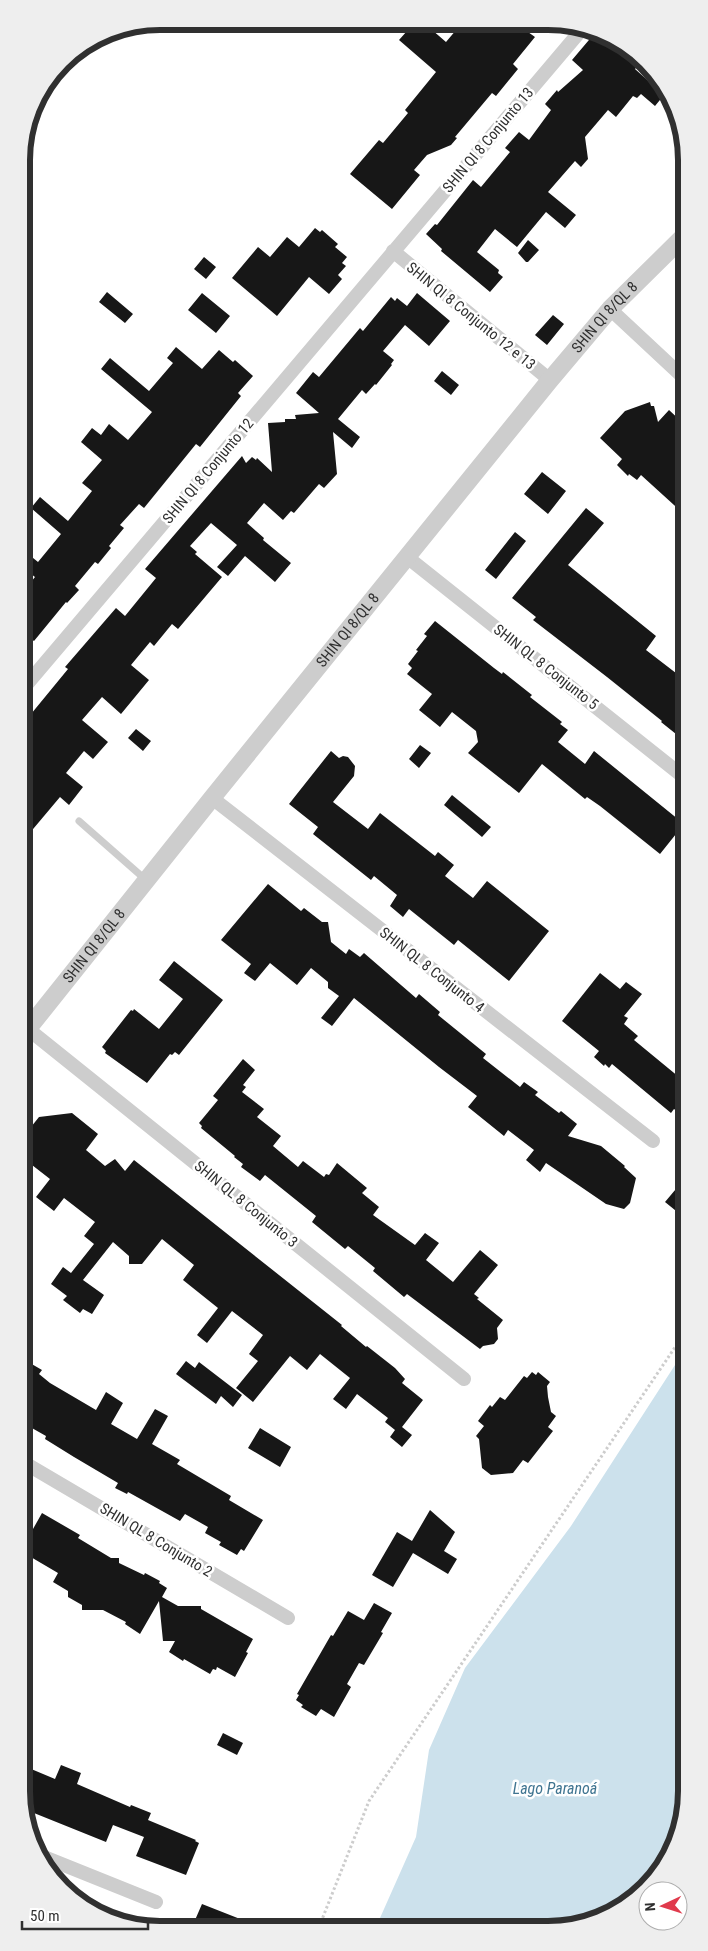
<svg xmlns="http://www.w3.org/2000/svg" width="708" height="1951" font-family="'Roboto Condensed',sans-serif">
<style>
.water{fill:#cce1ec}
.building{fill:#171717}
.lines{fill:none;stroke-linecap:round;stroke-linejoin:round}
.path{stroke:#cdcdcd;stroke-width:3;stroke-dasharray:2.5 2.5;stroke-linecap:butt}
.service{stroke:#cdcdcd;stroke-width:7}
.minor{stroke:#cdcdcd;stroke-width:14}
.tertiary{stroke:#cdcdcd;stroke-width:18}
.labels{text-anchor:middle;stroke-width:5;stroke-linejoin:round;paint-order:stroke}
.street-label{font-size:15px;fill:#303030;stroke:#fff}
.water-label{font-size:16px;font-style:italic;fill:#407591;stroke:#fff}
.rim{fill:none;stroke:#303030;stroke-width:6}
</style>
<rect width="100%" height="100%" fill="#fff"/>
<path class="water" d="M686,1348V1800L676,1844L653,1882L618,1911L576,1927H376L416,1837L429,1750L465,1668L571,1526Z"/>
<path class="building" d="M398,23H424L446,42L462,23L535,24L528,32L535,37L513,64L518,69L496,96L492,93L455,137L457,138L451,145L427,155L414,170L420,175L392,209L350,174L379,140L383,143L408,113L405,110L436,72L399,40L407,31Z
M594,34L643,60L635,69L664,95L655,106L641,94L637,98L633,96L616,117L608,110L585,137L588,159L581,167L575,161L548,192L576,215L565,228L546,212L517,247L495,229L477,252L499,270L498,273L503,277L490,292L441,251L442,249L426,234L435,224L437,225L473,180L481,187L510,152L505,148L519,132L529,140L551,110L545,104L557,90L558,92L583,70L572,60Z
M315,228L320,232L322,230L338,244L335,247L347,257L342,263L346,266L338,275L342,279L329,294L309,277L277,316L232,278L258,247L270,257L287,237L299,247Z
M528,240L539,250L528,262H526L518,253Z
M204,257L216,267L206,279L194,269Z
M107,292L133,314L125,323L99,302Z
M202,293L230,316L216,333L188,310Z
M417,293L450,321L429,346L405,325L383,351L394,360L391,364L392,365L376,385L375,384L366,394L362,390L338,419L360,437L352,448L333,432L337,474L324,488L319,484L294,513L291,511L283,520L264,503L247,523L264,538L263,540L291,563L275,582L245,556L228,576L217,567L237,545L211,523L190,546L197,552L195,554L222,577L178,629L172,624L154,646L150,642L131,665L149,680L121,714L102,697L82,720L108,742L93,759L84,751L66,773L83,787L69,805L60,797L23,841L22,725L68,669L65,667L116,608L125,616L156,578L145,569L242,456L246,463L252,457L256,460L257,458L272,472L268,423L285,422V419H296L295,415L319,413L296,393L313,372L319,377L360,328L363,331L391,297L395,301L397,298L407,306Z
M553,315L564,324L547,345L535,335Z
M176,347L202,369L219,350L233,362L235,360L253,376L238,393L241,396L200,447L196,444L144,508L139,504L120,525L124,528L109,546L111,548L98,564L95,562L75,586L79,590L67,603L66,602L34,641L22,632V593L35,577L22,567V549L38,562L61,534L31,508L40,497L68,521L92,491L82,483L102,460L81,442L92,428L101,435L109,424L128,440L152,412L101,369L110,358L149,391L173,363L167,358Z
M442,371L459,385L451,395L434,381Z
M650,402L651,406H654L658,422L669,410L684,424L685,515L641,475L637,480L629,474L628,476L617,465L622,459L600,438L625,411Z
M542,472L566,491L548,514L524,494Z
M586,508L604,523L568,565L656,636L646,650L685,680V723L676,734L661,722L662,721L607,677L533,620L536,617L512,598Z
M515,532L526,541L496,579L485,570Z
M435,621L494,668L502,674L503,672L532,695L530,697L562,722L560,724L568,730L558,742L585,764L594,751L684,824L660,854L600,806L587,797L585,799L542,764L519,793L468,753L478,742L476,731L452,712L440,727L419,710L432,694L407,674L412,668L408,664L418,651L416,650L427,636L424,634Z
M136,729L151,741L143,751L128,738Z
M420,745L431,753L419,768L409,759Z
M331,751L339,758L343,756L348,757L355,766L354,776L333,802L368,829L380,813L435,856L438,852L454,865L445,876L473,898L487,881L549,931L509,981L458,940L454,945L409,909L403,917L390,906L397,895L374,876L371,880L313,834L318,827L289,804Z
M452,795L491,827L482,837L444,805Z
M268,884L301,911L304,908L322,922H328L331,942L346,954L349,949L360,957L364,953L416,998L419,994L440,1012L438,1015L486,1054L483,1058L520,1087L524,1082L538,1092L535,1095L559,1113L561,1111L577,1124L568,1136L601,1146L625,1166L624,1167L636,1178L630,1203L624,1209L606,1204L546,1163L540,1172L526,1160L534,1150L508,1130L504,1136L468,1107L477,1096L439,1067L354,998L332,1026L321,1018L339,996L328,988V982L311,968L297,985L270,963L255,981L244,973L251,964L221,940Z
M174,961L223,1000L179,1055L175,1052L172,1055L170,1054L147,1083L105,1053L106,1051L102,1047L131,1010L133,1011L134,1009L159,1029L183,999L159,980Z
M600,973L620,989L626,982L642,994L624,1016L628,1018L624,1024L638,1036L634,1040L685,1082V1117L674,1109L671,1113L612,1064L609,1068L605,1064L604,1066L594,1057L599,1051L562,1021Z
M243,1059L255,1070L243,1085L246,1087L242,1092L264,1109L257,1117L281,1136L273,1146L298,1167L303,1161L324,1177L326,1174L329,1175L337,1163L367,1188L362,1193L379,1207L373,1215L415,1245L425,1233L439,1243L426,1260L453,1282L480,1250L498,1265L474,1294L479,1298L477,1299L503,1320L497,1328L498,1339L494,1344L483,1346L480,1349L407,1294L404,1297L373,1271L375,1268L348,1246L345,1249L312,1222L316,1216L265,1175L260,1181L241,1167L243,1164L234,1157L235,1156L201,1128L202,1126L199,1123L218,1100L213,1096Z
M72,1113L98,1134L86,1150L105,1166L115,1159L125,1171L134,1160L342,1325L341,1326L366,1347L367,1346L395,1368L405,1379L402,1383L423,1400L402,1427L412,1435L402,1447L390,1437L395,1430L385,1422L388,1418L357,1394L346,1409L333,1399L350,1378L320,1354L307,1370L290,1356L253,1402L236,1388L258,1361L249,1354L263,1335L232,1311L207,1343L197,1335L218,1308L183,1280L194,1265L162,1239L142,1264H129V1256L113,1242L83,1280L104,1295L92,1314L83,1309L80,1313L63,1300L67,1296L51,1284L63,1267L71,1273L94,1244L84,1236L95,1222L64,1198L54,1211L36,1197L50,1179L23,1158V1137L39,1117Z
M686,1177V1219L665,1202Z
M23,1359L42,1370L39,1374L50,1383L96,1410L106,1392L123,1403L111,1424L137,1439L155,1409L168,1416L152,1444L180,1460L177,1464L231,1496L229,1500L263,1520L244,1551L241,1549L237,1555L219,1545L221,1542L205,1533L208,1527L185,1514L180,1521L128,1492L127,1494L115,1488L118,1483L74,1457L45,1439L46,1436L23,1423Z
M186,1361L195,1368L199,1362L242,1395L233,1407L221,1396L216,1404L176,1374Z
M532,1372L536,1375L538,1372L550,1382L547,1386L548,1397L551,1412L556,1416L548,1427L553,1431L528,1463L523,1460L513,1473L491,1475L482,1468L479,1439L476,1436L484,1426L478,1421L490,1405L492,1407L500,1397L505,1400L524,1376L527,1378Z
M260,1428L291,1447L280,1467L248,1448Z
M430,1510L455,1532L444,1551L457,1559L448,1574L413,1553L393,1587L372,1575L397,1532L412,1541Z
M42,1513L80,1535L78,1538L111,1558H119V1563L144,1575L145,1573L160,1581L159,1583L167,1588L162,1597L178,1606H201V1609L253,1639L246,1652L248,1653L235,1677L217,1667L216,1670L213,1669L210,1674L184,1659L183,1661L169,1652L175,1641H163L159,1601L140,1634L125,1624L126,1622L103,1610H82V1605L68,1597V1591L53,1582L58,1573L24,1553V1545Z
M374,1603L392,1613L381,1632L383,1633L364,1665L359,1663L347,1684L351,1687L334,1717L321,1709L316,1716L301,1707L303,1705L296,1700L299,1695L297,1694L331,1635L333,1636L348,1611L364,1620Z
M223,1733L243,1743L237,1755L217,1745Z
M61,1765L81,1773L77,1784L130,1807L131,1805L151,1813L148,1820L196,1840L195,1841L199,1843L186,1875L136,1856L144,1837L113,1825L106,1842L24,1809V1766L55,1779Z
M202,1904L258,1926V1927H192Z"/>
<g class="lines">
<path class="path" d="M319,1927L369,1801L686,1331"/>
<path class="service" d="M79,821L146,880"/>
<path class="minor" d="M393,251L550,380
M610,309L684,378
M407,557L685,778
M22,690L583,28
M212,798L653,1141
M28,1029L464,1379
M23,1462L288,1618
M44,1857L156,1902"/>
<path class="tertiary" id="s1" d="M23,1035L212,798L550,380L610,309L684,236"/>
</g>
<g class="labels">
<g class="street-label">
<text transform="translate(488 140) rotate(-50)" y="5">SHIN QI 8 Conjunto 13</text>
<text transform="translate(471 316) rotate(39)" y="5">SHIN QI 8 Conjunto 12 e 13</text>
<text dy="5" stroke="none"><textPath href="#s1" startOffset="924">SHIN QI 8/QL 8</textPath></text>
<text transform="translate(208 471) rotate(-50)" y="5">SHIN QI 8 Conjunto 12</text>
<text dy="5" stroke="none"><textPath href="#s1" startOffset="519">SHIN QI 8/QL 8</textPath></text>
<text transform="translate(546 667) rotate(38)" y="5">SHIN QL 8 Conjunto 5</text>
<text dy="5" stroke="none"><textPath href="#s1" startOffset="114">SHIN QI 8/QL 8</textPath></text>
<text transform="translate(432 970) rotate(38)" y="5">SHIN QL 8 Conjunto 4</text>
<text transform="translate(246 1204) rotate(39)" y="5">SHIN QL 8 Conjunto 3</text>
<text transform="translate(156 1540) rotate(31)" y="5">SHIN QL 8 Conjunto 2</text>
</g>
<g class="water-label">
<text x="555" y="1794">Lago Paranoá</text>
</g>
</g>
<path d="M0 0H708V1951H0ZM160 30H548A130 130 0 0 1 678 160V1791A130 130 0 0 1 548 1921H160A130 130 0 0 1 30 1791V160A130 130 0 0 1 160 30Z" fill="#eee" fill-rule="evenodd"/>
<path class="rim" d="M160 30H548A130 130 0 0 1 678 160V1791A130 130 0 0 1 548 1921H160A130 130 0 0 1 30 1791V160A130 130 0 0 1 160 30Z"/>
<g transform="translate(663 1906) rotate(266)"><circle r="24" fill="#ffffff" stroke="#acacac"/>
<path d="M0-4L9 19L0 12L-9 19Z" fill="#e03a4c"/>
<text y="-8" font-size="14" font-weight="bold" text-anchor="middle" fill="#303030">N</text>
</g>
<path d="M22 1921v8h126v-8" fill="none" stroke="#303030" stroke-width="2.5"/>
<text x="30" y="1921" font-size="15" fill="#303030" stroke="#ffffff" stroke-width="4" paint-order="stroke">50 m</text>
</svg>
